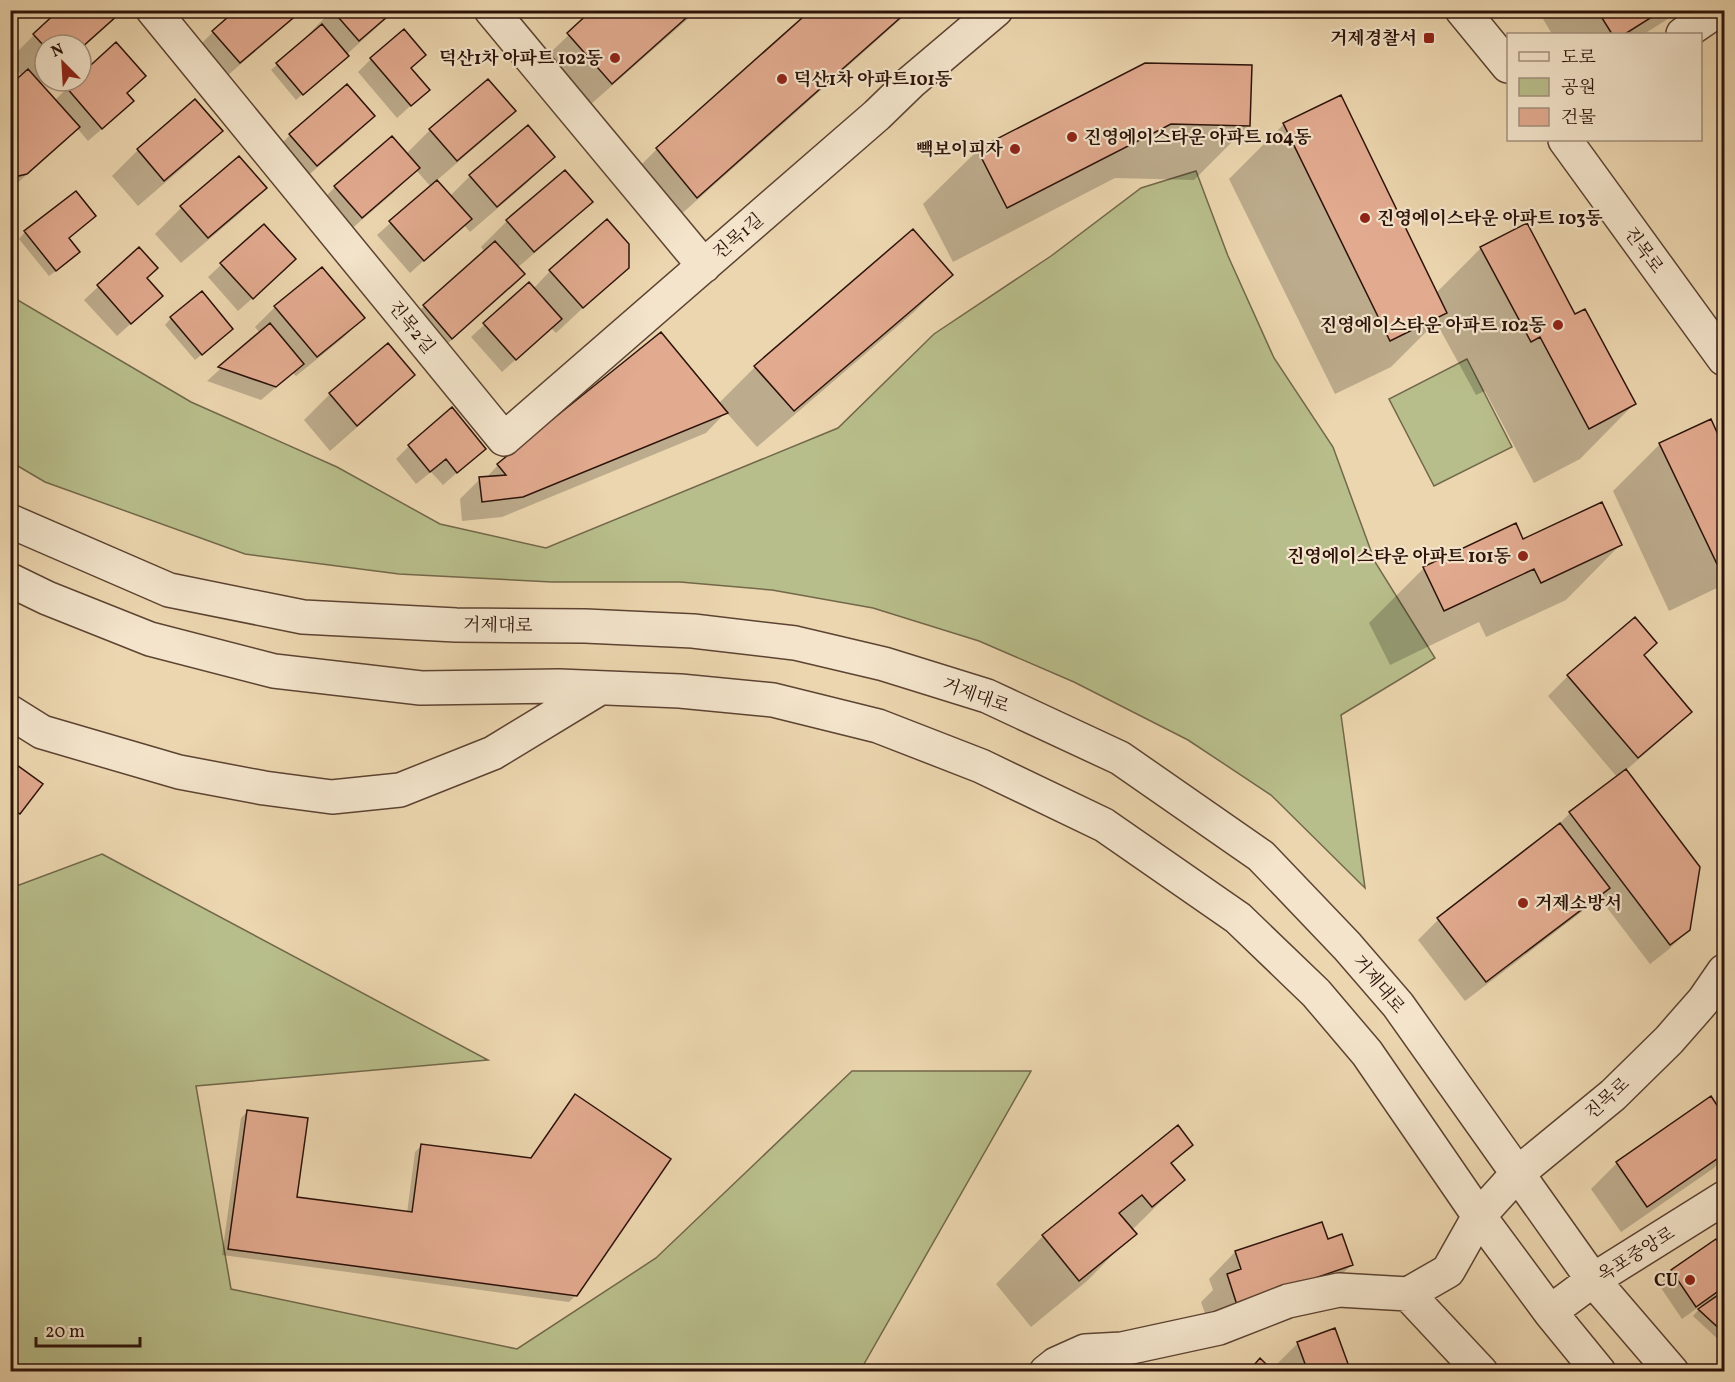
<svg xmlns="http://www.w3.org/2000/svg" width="1735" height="1382" font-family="Vollkorn,'Noto Serif KR',serif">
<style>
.green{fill:#b8be8b;stroke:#72684a;stroke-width:1.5}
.shadow{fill:#0003}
.building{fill:#e2aa8f;stroke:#2c1209;stroke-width:1.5}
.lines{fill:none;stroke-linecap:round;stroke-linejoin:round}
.minor-casing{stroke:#5c4332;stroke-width:36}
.minor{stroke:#f3e4cb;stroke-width:33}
.poi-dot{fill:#8f2418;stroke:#f3e4cb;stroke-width:2}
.labels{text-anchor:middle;stroke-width:4.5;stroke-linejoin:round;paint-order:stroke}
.poi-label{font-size:18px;font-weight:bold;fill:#2c1209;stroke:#f3e4cb;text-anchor:end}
.street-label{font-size:18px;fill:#2c1209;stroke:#f3e4cb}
</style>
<rect width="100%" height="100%" fill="#ecd6af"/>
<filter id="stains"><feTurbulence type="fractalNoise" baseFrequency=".00333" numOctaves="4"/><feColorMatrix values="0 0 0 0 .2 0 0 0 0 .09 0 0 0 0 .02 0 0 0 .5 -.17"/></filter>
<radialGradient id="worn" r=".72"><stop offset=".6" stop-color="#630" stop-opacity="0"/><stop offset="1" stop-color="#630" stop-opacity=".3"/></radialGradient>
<path class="green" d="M1196,171L1228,256L1274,358L1333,447L1375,562L1435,658L1341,715L1365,888L1271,795L1188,740L1074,682L979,641L873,608L772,590L680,582H552L399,574L245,554L45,482L11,462V296L191,402L337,467L440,524L546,548L838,428L934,334L1051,256L1141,188Z
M1467,359L1512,447L1434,486L1389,399Z
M102,854L488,1060L196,1086L231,1289L517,1349L656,1258L852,1071H1031L860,1371H11V888Z"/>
<path class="shadow" d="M10,10H24L10,23Z
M148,10H188L165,30Z
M332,10H396L296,100L271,70L308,38L306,37Z
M595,10H698L574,119L531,71Z
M813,10H911L660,233L621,185L657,149Z
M1551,10H1682L1644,34H1552L1543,19Z
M296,13L270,39L213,88L187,58L213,32Z
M117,14L81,49V45H45V81L41,85L55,100L75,81H81V76L126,93L119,114L88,141L77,128L10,190V87L23,77L10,63V59L34,35Z
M371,59L410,69L428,90L397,118L358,72Z
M1145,64L1249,125L1194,180L1115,178L953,262L923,204L978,150Z
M514,111L487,137L436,181L450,196L470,176L553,157L527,183L470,232L464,225L410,273L377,235L431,187L416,170L392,194L335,243L309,214L335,187L406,154L430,130Z
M373,116L347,142L290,191L264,161L290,135Z
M1284,124L1436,293L1481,248L1575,316L1634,404L1580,459L1534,483L1485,391L1476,395L1436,322L1391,367L1335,394L1229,179Z
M221,131L195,157L138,206L112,176L138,150Z
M239,158L265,188L239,214L181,263L155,234L181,208Z
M590,202L564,228L517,268L523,274L496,300L425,364L398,332L424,306L485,252L481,247L507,221Z
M25,232L67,239L72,259L49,276L19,239Z
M139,249L145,279L147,309L117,336L84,300Z
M222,264L281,273L238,311L208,277Z
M627,267L556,333L551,328L502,372L471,337L529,284L533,289L550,271Z
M951,275L914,312L757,447L726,412L706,433L502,517L462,521L460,499L480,479L486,478L498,465L718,404L755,367Z
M275,307L363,318L343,338L296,376L293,373L261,400L207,381L260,333L255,327Z
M171,318L225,335L195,360L165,325Z
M413,375L387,401L330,451L304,420L330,394Z
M1710,421L1724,451V582L1719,587L1669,611L1613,491L1660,444Z
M409,446L484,449L443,485L431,472L416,484L396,459Z
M1523,541L1620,545L1566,600L1486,637L1479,622L1390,665L1369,623L1424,568Z
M1635,619L1642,656L1690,712L1670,732L1625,771L1689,930L1668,950L1650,964L1598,896L1588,907L1465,1001L1418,940L1438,920L1550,833L1570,813L1617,777L1548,696L1568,676Z
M10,762L19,813L10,822Z
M575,1096L576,1295L569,1302L222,1255L241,1118L248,1111L295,1198L407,1213L415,1152L422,1145L529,1159Z
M1724,1098V1157L1714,1168L1621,1232L1591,1189L1617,1163L1716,1106Z
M1191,1145L1171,1165L1183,1180L1132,1230L1134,1233L1087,1281L1031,1327L996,1284L1043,1236Z
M1321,1224L1327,1241L1351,1265L1325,1291L1211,1330L1201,1302L1213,1290L1209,1279L1235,1252Z
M1716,1242L1722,1250L1724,1247V1345L1693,1316L1701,1307L1700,1306L1682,1319L1659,1285L1672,1272Z
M1298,1343L1350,1372H1281L1278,1363Z"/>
<path class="building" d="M59,10H117L119,14L81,48V45H45V47L33,34Z
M236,10H297L299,13L240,63L212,31Z
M332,10H395L359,41Z
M592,10H695L612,84L567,33Z
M811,10H909L697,198L656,148Z
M1597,10H1663L1625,34H1612Z
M322,24L349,56L303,95L276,63Z
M404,29L426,55L411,68L430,90L411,106L370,58Z
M116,42L146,76L127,93L134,101L102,129L66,87L73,81H81V74Z
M1145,63L1252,65L1250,126L1171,124L1007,208L977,149Z
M28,69L80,127L27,174L10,178V85Z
M488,79L516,111L457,161L429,129Z
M347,84L375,116L317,166L289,134Z
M1341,95L1447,313L1390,341L1283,123Z
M195,99L223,131L164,181L137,149Z
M528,125L555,157L497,207L469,175Z
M392,136L420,168L362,218L334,186Z
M239,156L267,188L208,238L180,206Z
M565,170L593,202L534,252L506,220Z
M437,180L472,219L424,261L389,221Z
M76,191L96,216L69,238L80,252L56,271L24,231Z
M607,219L629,244V268L583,308L549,270Z
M1527,223L1575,314L1585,309L1636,404L1589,429L1540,337L1531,342L1480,247Z
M264,224L296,259L253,299L220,263Z
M913,229L953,275L794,411L754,366Z
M495,241L525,274L452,339L423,305Z
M139,247L158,268L147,278L163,296L131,324L97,285Z
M322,267L365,318L317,357L274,306Z
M529,282L562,319L516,360L483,323Z
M202,291L233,329L202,355L170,317Z
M270,323L304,364L276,387L218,367Z
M661,332L728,413L523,497L482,502L479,477L506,475L497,464Z
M388,343L415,375L357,426L329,393Z
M452,407L486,449L457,473L446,459L430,472L408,445Z
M1711,419L1724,448V561L1717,564L1659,443Z
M1602,502L1622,545L1541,583L1534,569L1444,611L1423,567L1516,523L1523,539Z
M1635,617L1657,643L1644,655L1692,712L1638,758L1567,675Z
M10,760L43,784L20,814L10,807Z
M1626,769L1700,867L1690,930L1670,945L1569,812Z
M1560,823L1610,888L1486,982L1437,918Z
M575,1094L671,1159L577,1296L228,1249L247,1110L308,1118L297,1197L412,1212L421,1144L531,1158Z
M1711,1096L1724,1116V1154L1647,1207L1616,1162Z
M1178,1125L1193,1145L1171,1163L1185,1180L1152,1207L1142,1195L1119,1213L1137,1234L1079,1281L1042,1235Z
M1322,1222L1328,1239L1342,1234L1353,1265L1237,1305L1227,1274L1241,1269L1235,1251Z
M1716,1239L1724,1251V1287L1696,1307L1671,1270Z
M1724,1291V1333L1698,1309Z
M1335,1328L1351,1372H1308L1297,1342Z
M1260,1358L1274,1372H1248Z
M939,1365L951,1372H935Z"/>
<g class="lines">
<g class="minor-casing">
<path id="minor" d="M153,10L504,439L877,115L911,82L996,10
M491,10L704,266
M1462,10L1508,66
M1683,34L1718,10
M1565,140L1724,359
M10,521L169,590L303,617L456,625L585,626L693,631L795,643L884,664L987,696L1120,758L1261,856L1347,946L1398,1005L1593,1280L1672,1372
M10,580L47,598L150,639L274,671L421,688L559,686L680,691L773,700L878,726L981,766L1104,825L1238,918L1316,993L1367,1053L1479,1216L1550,1312L1599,1372
M10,712L42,732L179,772L264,788L332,797L400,790L493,753L600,688
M1408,1294L1481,1372
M1550,1312L1593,1280L1724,1198
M1046,1372L1056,1364L1085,1351L1122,1349L1219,1328L1288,1301L1339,1290L1408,1294L1448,1271L1479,1216L1518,1173L1613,1095L1669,1040L1704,1000L1724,971"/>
</g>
<use href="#minor" class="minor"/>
</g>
<g class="poi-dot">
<rect x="1423" y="32" width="12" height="12" rx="3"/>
<circle cx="615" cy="58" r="6"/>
<circle cx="782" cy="79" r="6"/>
<circle cx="1072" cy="137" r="6"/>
<circle cx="1015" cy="149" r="6"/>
<circle cx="1365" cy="218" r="6"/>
<circle cx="1558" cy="325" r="6"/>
<circle cx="1523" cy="556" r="6"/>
<circle cx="1523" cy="903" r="6"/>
<circle cx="1690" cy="1280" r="6"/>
</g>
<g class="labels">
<g class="poi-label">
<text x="1417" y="44">거제경찰서</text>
<text x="603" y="64">덕산1차 아파트 102동</text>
<text x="794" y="85" text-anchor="start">덕산1차 아파트101동</text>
<text x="1084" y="143" text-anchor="start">진영에이스타운 아파트 104동</text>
<text x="1003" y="155">빽보이피자</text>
<text x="1377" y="224" text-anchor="start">진영에이스타운 아파트 103동</text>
<text x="1546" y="331">진영에이스타운 아파트 102동</text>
<text x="1511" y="562">진영에이스타운 아파트 101동</text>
<text x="1535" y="909" text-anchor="start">거제소방서</text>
<text x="1678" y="1286">CU</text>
</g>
<g class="street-label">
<text transform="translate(738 236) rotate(-41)" y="6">진목1길</text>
<text transform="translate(1644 250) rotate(54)" y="6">진목로</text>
<text transform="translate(412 327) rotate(51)" y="6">진목2길</text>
<text transform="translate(498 625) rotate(1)" y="6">거제대로</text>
<text transform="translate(976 695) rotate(20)" y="6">거제대로</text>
<text transform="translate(1379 984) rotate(50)" y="6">거제대로</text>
<text transform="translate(1607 1098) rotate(-42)" y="6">진목로</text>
<text transform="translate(1636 1254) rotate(-32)" y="6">옥포중앙로</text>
</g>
</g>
<rect width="1735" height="1382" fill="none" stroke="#ecd6af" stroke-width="36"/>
<rect x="12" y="12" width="1711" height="1358" fill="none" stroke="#2c1209" stroke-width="3"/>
<rect x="18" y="18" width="1699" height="1346" fill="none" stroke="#2c1209" stroke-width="1.5"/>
<rect x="1507" y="33" width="195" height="108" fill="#f3e4cb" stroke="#a3907d" stroke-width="1.5"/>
<rect x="1519" y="52" width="30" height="9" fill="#f3e4cb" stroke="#a3907d" stroke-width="1.5"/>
<text x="1561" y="63" font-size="18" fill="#2c1209">도로</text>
<rect x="1519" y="78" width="30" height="18" fill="#b8be8b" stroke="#a3907d" stroke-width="1.5"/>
<text x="1561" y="93" font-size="18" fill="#2c1209">공원</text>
<rect x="1519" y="108" width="30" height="18" fill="#e2aa8f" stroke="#a3907d" stroke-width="1.5"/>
<text x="1561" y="123" font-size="18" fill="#2c1209">건물</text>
<g transform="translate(63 63) rotate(336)"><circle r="28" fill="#f3e4cb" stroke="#a3907d" stroke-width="1.5"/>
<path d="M0-4.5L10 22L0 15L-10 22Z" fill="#8f2418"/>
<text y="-9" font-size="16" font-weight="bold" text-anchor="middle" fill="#2c1209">N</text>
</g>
<path d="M36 1337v9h104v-9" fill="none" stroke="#2c1209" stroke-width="3"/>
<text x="45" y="1337" font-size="18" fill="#2c1209" stroke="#f3e4cb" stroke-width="4.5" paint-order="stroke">20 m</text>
<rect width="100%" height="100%" filter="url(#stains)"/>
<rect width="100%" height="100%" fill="url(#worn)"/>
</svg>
